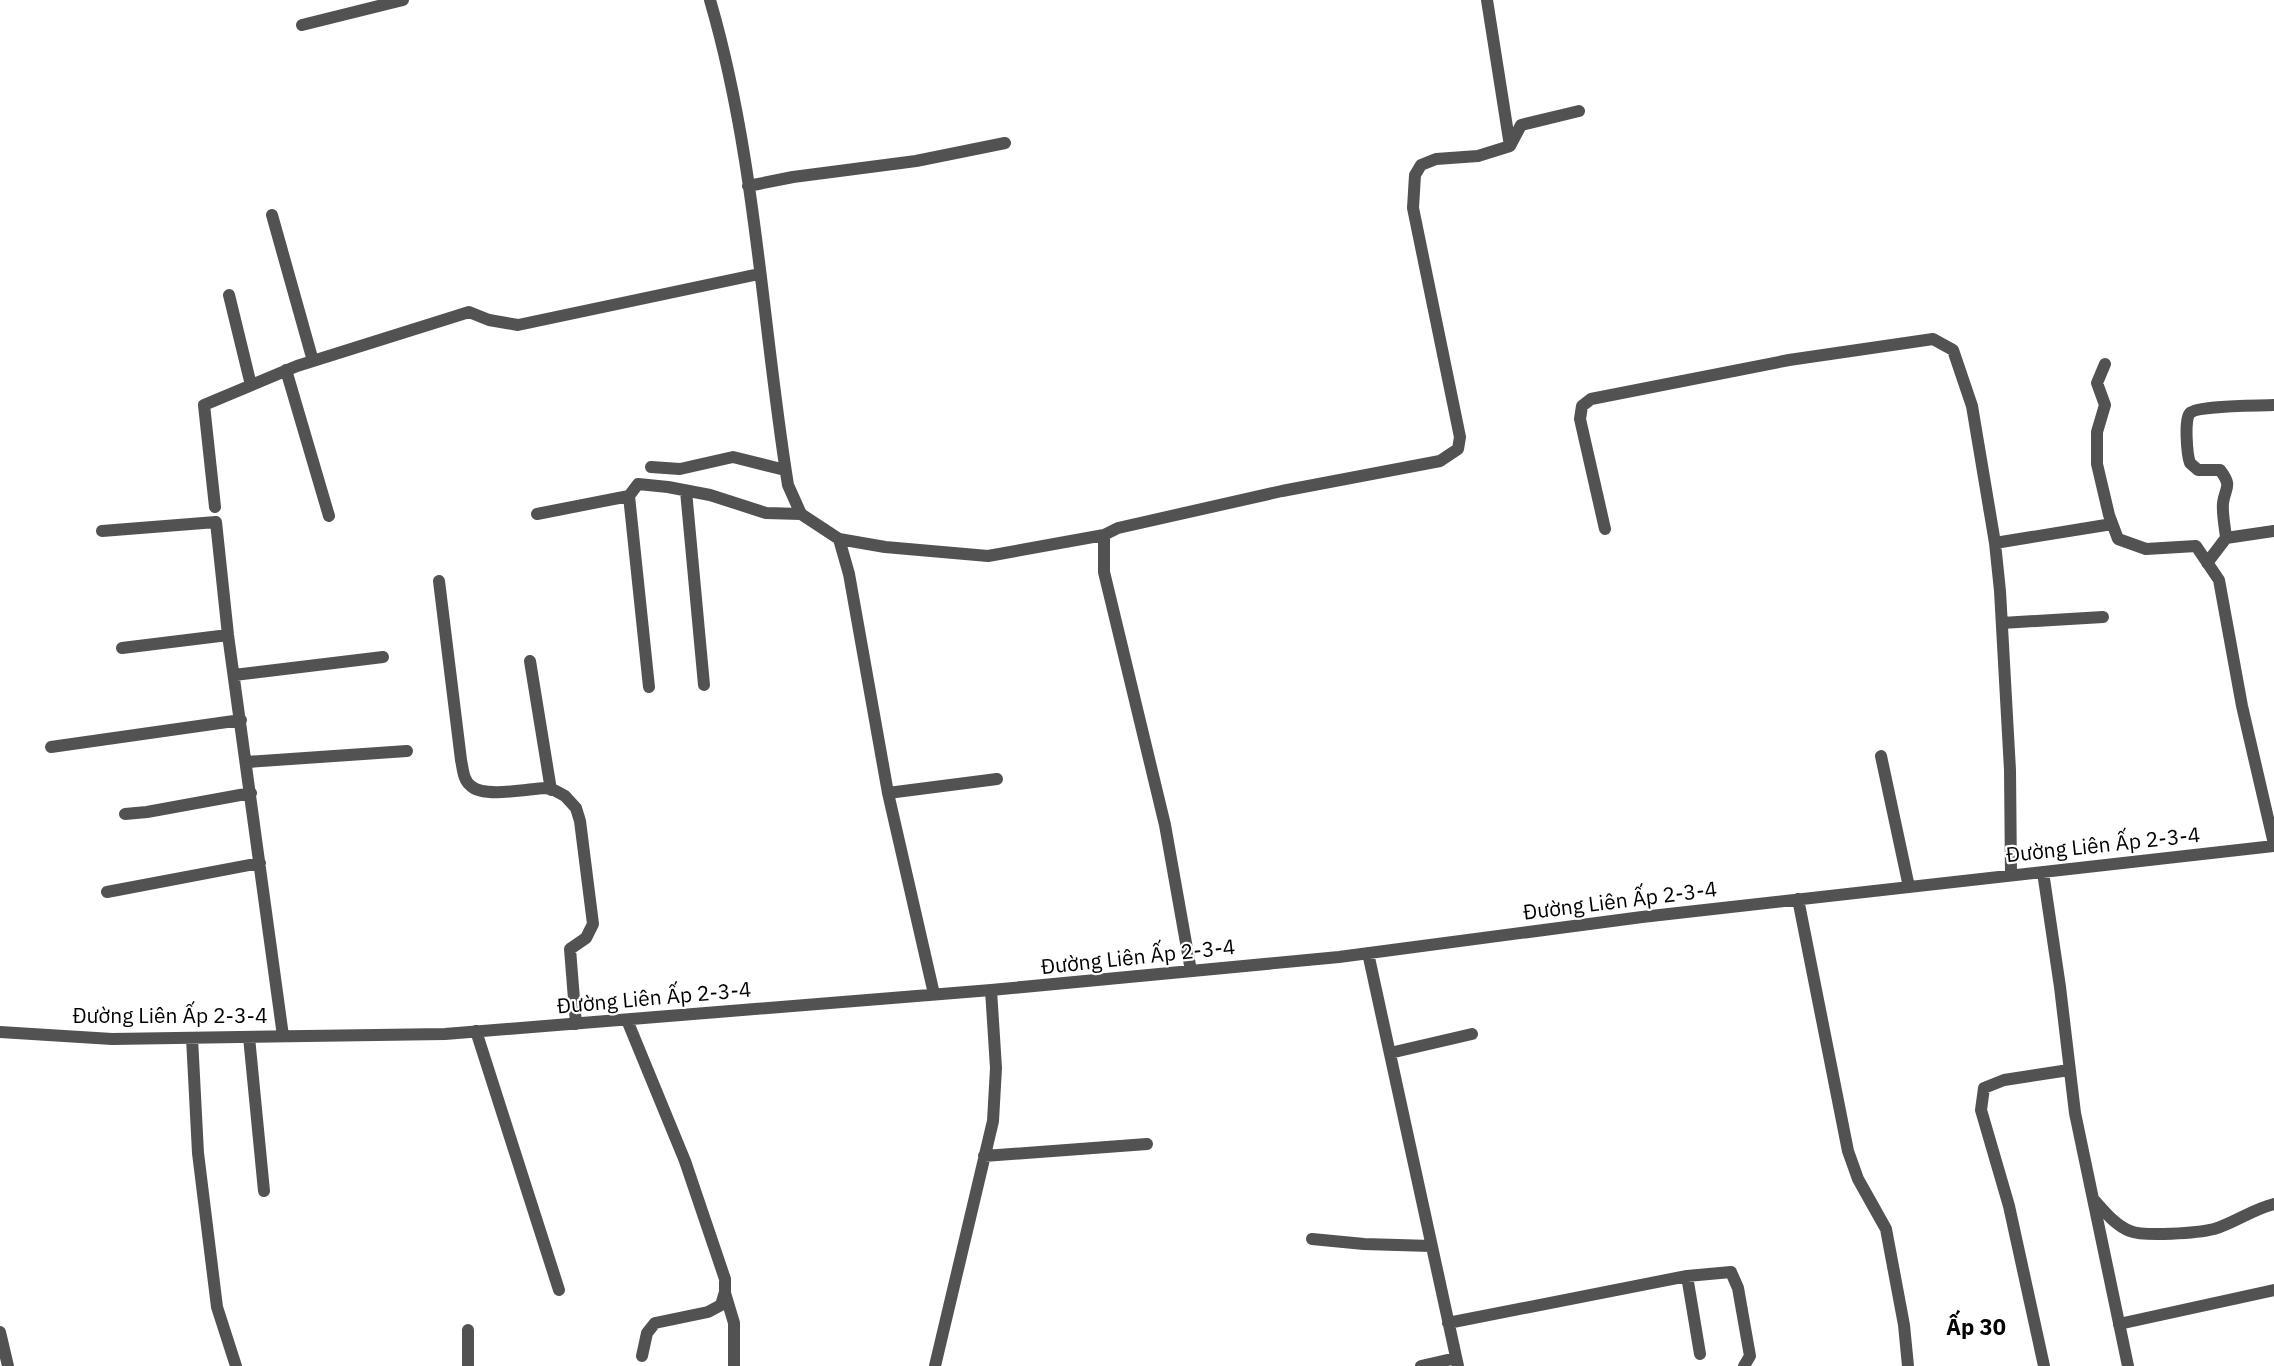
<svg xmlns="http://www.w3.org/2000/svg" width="2274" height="1366" font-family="'IBM Plex Sans',sans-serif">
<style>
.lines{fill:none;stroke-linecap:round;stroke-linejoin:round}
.service{stroke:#525252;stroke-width:12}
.minor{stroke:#525252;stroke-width:12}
.tertiary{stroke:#525252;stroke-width:12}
.labels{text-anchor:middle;stroke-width:4.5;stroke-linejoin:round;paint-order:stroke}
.street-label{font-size:21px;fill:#000;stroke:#fff}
.neighbourhood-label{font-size:22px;font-weight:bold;fill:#000;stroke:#fff}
</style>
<rect width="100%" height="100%" fill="#fff"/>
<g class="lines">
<path class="service" d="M2119,1324L2274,1290"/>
<path class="minor" d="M710,0C756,157 762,324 788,485L801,514L839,539L849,574L888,793L934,994
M1487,0L1510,146
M302,25L403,0
M748,186L793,177L916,161L1005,143
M272,215L313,361
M229,295L251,385
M2105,364L2097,383L2105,405L2097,432V464L2109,515L2118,539L2146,549L2196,546L2219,580L2242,706L2274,844
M286,370L329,516
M651,467L680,469L733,457L785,470
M686,491L704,685
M629,496L649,687
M215,507L204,405L297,366L469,312L489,320L518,325L759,274
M537,514L629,496L638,484L668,487L710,495L766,513L801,514
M1605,529L1580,419L1582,406L1591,399L1789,360L1933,339L1953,350L1972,406L1995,543L2000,591L2010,770L2011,875
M102,531L216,522L228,635L283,1036
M1104,535V572L1165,825L1191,971
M2226,538L2274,531
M839,539L885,547L988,556L1104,535L1118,528L1282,491L1440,461L1458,449L1460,437L1413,208L1415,175L1421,165L1436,159L1478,156L1510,146L1521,125L1579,111
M1995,543L2112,524
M2207,563L2226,538C2225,527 2222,514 2223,503C2225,487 2233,487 2220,470H2198L2190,463C2187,455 2184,418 2190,413C2199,405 2260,406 2274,405
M439,581L461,760C463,769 463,780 471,786C484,798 527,789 545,788L554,790L565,796L576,808L580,821L593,924L586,938L570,949L576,1024
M2002,623L2103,617
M122,648L228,635
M530,661L551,790
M234,675L383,657
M51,747L241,720
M1881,756L1909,887
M247,762L407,751
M888,793L997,779
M125,814L147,812L251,793
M2043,872L2060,987L2075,1113L2128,1366
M107,892L260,863
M1798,899L1848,1151L1858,1179L1886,1229L1904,1325L1908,1366
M1368,953L1458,1366
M627,1020L685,1161L725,1279V1292L721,1305L708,1312L655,1323L647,1333L642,1356
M476,1031L559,1290
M0,1032L112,1039L445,1034L991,990L1339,957L1642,917L2274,846
M249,1037L264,1191
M192,1038L198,1153L217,1307L236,1366
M1390,1053L1472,1034
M984,1156L1147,1144
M2095,1201C2104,1211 2116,1226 2130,1231C2144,1237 2198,1233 2214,1229C2234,1223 2253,1209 2274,1204
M1312,1239L1364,1244L1431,1246
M1687,1276L1700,1354
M725,1293L734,1323V1366
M1448,1323L1687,1276L1731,1272L1738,1288L1750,1356L1744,1366
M468,1330V1366
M935,1366L993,1121L996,1068L991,990
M1421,1366L1456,1358
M2044,1366L2009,1206L1981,1110L1984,1088L2004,1080L2069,1070"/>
<path class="tertiary" d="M0,1332L8,1366"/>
</g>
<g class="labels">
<g class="street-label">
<text transform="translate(2103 845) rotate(-6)" y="7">Đường Liên Ấp 2-3-4</text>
<text transform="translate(1620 901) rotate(-7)" y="7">Đường Liên Ấp 2-3-4</text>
<text transform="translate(1138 957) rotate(-6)" y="7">Đường Liên Ấp 2-3-4</text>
<text transform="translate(654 998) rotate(-5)" y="7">Đường Liên Ấp 2-3-4</text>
<text x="170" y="1023">Đường Liên Ấp 2-3-4</text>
</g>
<g class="neighbourhood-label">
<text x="1976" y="1335">Ấp 30</text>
</g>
</g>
</svg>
